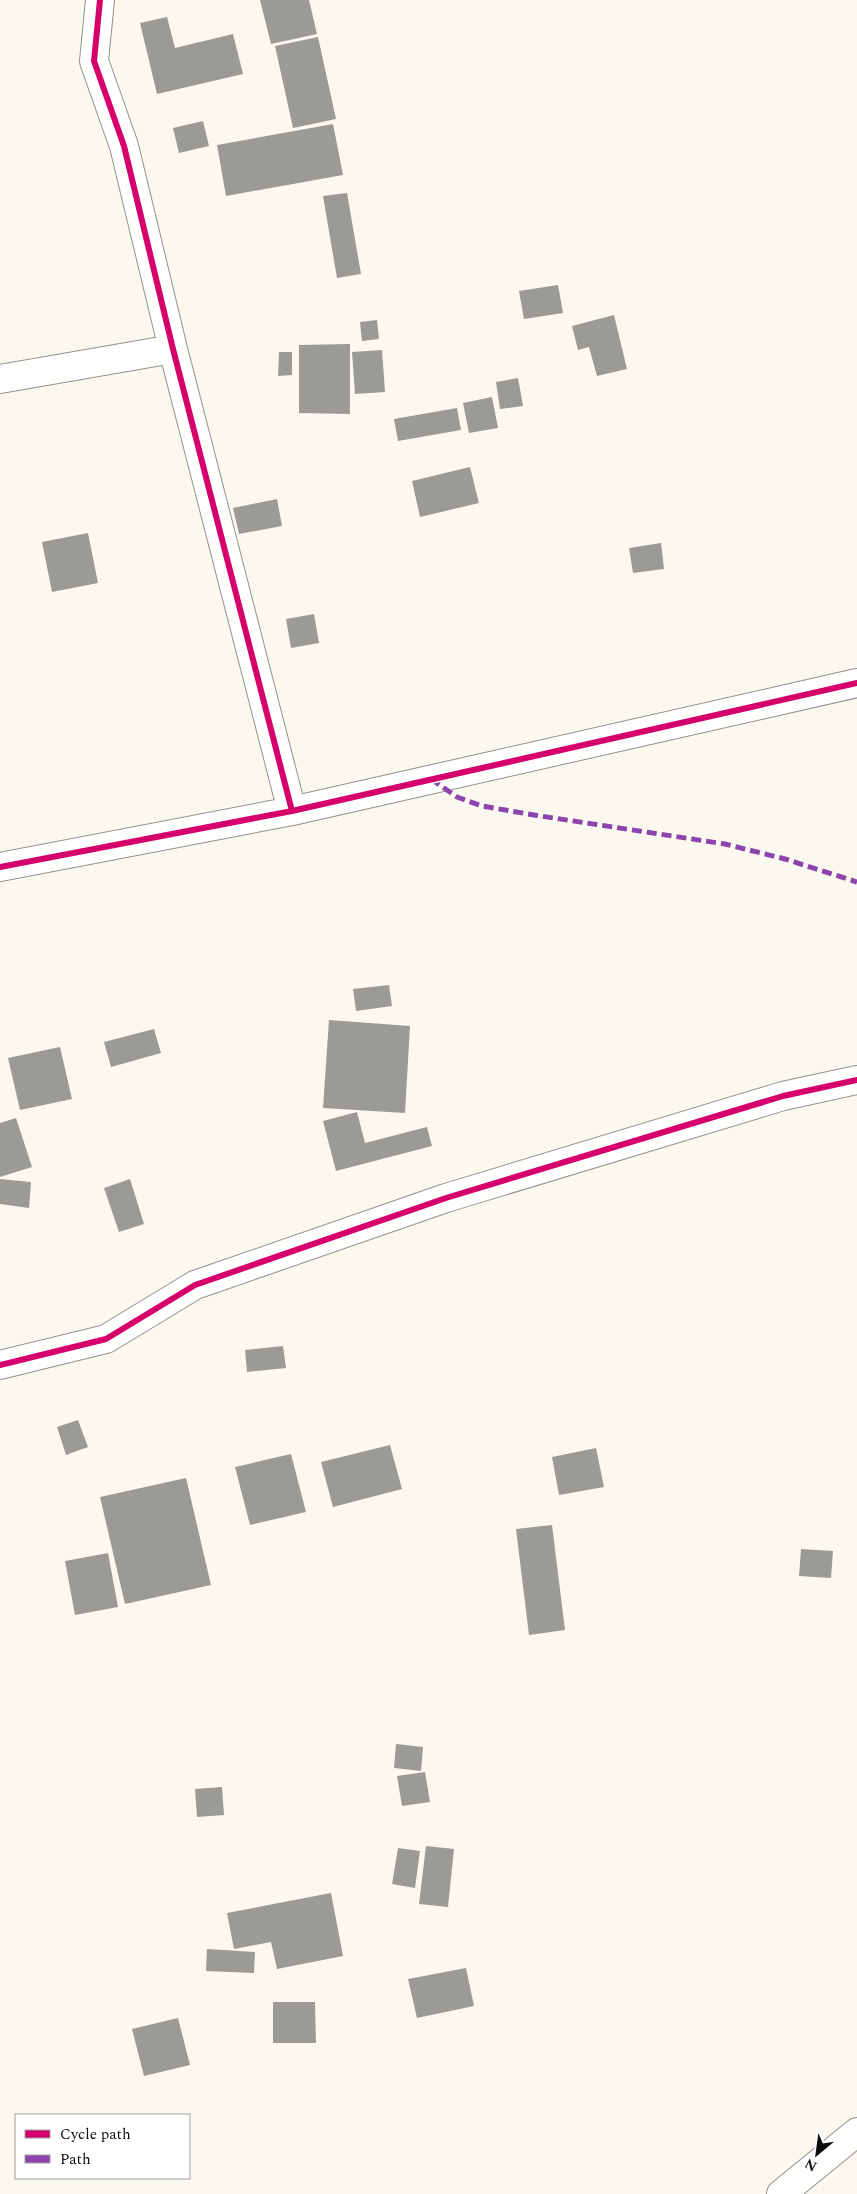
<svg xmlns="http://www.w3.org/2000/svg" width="857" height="2194" font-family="Spectral,serif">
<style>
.building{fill:#9c9a95}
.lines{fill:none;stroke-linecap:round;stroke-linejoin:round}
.minor-casing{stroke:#93928e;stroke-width:30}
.minor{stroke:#fefefd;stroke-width:28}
.quiet{stroke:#8e44ad;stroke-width:5;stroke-dasharray:10 5;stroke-linecap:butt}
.cycleway-casing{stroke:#fff;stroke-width:9}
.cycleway{stroke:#d6006c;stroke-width:6}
</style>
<rect width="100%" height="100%" fill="#faf8ef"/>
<path class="building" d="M260,0H309L317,34L271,44Z
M167,17L175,48L233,34L243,74L157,94L140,23Z
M318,37L336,119L293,128L275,46Z
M203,121L209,146L179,153L173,128Z
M333,124L343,175L226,196L217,145Z
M347,193L361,274L337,278L323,196Z
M558,285L563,313L524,319L519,291Z
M614,315L627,369L597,376L589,347L578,350L572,326Z
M377,320L379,339L362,341L360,322Z
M350,344V414L299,413V345Z
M382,350L385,392L355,394L352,352Z
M279,352H292V375L278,376Z
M518,378L523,406L500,409L496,382Z
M492,397L498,428L469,433L463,403Z
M457,408L461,430L398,441L394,419Z
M470,467L479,503L420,517L412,481Z
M277,499L282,526L239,534L233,508Z
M88,533L98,583L52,592L42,542Z
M661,543L664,569L633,573L629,548Z
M314,614L319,643L291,648L286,619Z
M389,985L392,1006L356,1011L353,989Z
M329,1020L410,1026L405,1113L323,1108Z
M154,1029L161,1053L111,1067L104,1042Z
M60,1047L72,1099L20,1110L8,1058Z
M357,1112L365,1143L427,1127L432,1146L336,1171L323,1121Z
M16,1118L32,1167L0,1177V1123Z
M0,1179L31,1182L29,1208L0,1204Z
M130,1179L144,1224L119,1232L104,1188Z
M283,1346L286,1368L247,1372L245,1350Z
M78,1420L88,1447L66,1455L57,1427Z
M390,1445L402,1489L333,1507L321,1462Z
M596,1448L604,1487L559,1495L552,1457Z
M291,1454L306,1512L250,1525L235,1467Z
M186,1478L211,1585L125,1604L100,1497Z
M552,1525L565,1630L529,1635L516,1529Z
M801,1549L833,1551L831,1578L799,1576Z
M108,1553L118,1607L75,1615L65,1561Z
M396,1744L423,1747L421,1771L394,1768Z
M425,1772L430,1802L402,1806L397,1776Z
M222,1787L224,1815L197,1817L195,1789Z
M426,1846L454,1849L448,1907L419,1904Z
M398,1848L420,1851L415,1888L392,1884Z
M331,1893L343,1956L277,1969L271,1942L234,1949L227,1913Z
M207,1949L255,1952L254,1973L206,1971Z
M466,1968L474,2006L417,2018L408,1979Z
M273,2002H315L316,2043H273Z
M178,2018L190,2065L144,2076L132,2029Z"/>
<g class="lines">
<g class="minor-casing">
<path id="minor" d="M100,0L94,61L124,146L173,349L292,811
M0,379L173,349
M0,867L292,811L857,683
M0,1365L106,1339L195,1285L446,1198L783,1096L857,1080
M781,2194L857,2132"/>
</g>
<use href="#minor" class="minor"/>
<path class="quiet" d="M431,779L457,797L482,806L534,815L725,844L785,859L857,882"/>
<g class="cycleway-casing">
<path id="cycleway" d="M100,0L94,61L124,146L173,349L292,811
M0,867L292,811L857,683
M0,1365L106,1339L195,1285L446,1198L783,1096L857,1080"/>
</g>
<use href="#cycleway" class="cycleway"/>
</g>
<rect x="15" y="2114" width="175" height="65" fill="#ffffff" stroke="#9e9e9e"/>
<rect x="25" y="2130" width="25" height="8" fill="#d6006c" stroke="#9e9e9e"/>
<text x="60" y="2139" font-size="15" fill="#0c0c0c">Cycle path</text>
<rect x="25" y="2155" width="25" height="8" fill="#8e44ad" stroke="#9e9e9e"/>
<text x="60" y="2164" font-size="15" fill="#0c0c0c">Path</text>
<g transform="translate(817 2154) rotate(209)" stroke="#ffffff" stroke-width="4" paint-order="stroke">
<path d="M0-4L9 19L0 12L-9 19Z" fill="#0c0c0c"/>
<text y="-8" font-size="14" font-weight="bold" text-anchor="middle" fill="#0c0c0c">N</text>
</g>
</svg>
